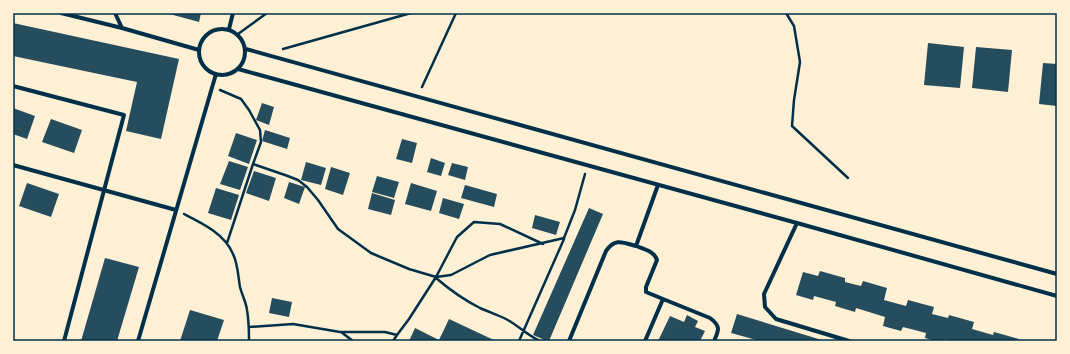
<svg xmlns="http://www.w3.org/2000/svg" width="1070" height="354" font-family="'Alegreya Sans',sans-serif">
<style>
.building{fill:#264d5e}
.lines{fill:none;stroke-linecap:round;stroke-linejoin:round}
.path{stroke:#003049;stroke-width:2.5}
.minor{stroke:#003049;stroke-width:4}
.neatline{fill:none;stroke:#003049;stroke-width:1.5}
</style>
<rect width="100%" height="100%" fill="#fdf0d5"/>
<path class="building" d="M166,13H201L199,22Z
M13,23L179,59L161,139L126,131L137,82L13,56Z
M928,43L964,47L960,88L924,85Z
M976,47L1012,50L1008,92L972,88Z
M1043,63L1057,64V106L1039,104Z
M262,103L274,107L269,125L256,120Z
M13,108L35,116L27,139L13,134Z
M51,119L82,130L74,153L42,142Z
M265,130L290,138L287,149L262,141Z
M236,133L257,140L249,164L228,156Z
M402,139L417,143L412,163L396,159Z
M431,158L445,163L441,176L427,172Z
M229,161L248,167L240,190L220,184Z
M306,162L326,168L321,185L301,180Z
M452,163L468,167L465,180L448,175Z
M331,167L350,173L343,195L325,189Z
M254,171L276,178L269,201L246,193Z
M377,176L399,182L394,198L372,192Z
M289,182L305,187L299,204L284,198Z
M27,183L59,194L51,217L19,206Z
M411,183L437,191L431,211L405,204Z
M465,185L497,194L494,207L461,198Z
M216,188L239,195L231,220L208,213Z
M372,193L395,200L391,215L368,209Z
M443,198L464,204L459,219L439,213Z
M589,208L603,214L549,341H547L533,335Z
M535,215L560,222L556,235L532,228Z
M105,258L139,267L117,341H81Z
M820,271L845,278V282L861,286L863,281L887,288L884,300L906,306L908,300L934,307L932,314L948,318L949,315L974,322L972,329L993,335L994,332L1019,339V341H951L945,339L944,341H936L925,338L926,333L903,327L901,331L883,326L885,317L856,308L855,312L835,306L836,302L814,296L813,300L796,295L803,272L818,276Z
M272,298L292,302L289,317L269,313Z
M190,310L224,320L217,341H180Z
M737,314L825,341H760L731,333Z
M687,315L698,321L695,327L705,331L700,341H658L670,316L684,322Z
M449,319L496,341H409L415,328L439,340Z"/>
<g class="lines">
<path class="path" d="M786,13L794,26L800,62L794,100L792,126L848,178
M238,34L267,13
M283,49L411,13
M422,87L456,13
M220,90L241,99L249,110L260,130L261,142L253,164L285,175L298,180L307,187L318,200L338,229L371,253L409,269L436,277L451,275L490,255L564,238L575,210L585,174
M184,214C202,223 225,234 233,254C238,264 238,276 240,287C242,295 246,302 247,310C249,321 249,331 249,341
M227,243L253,164
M436,278C450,290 464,300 480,308C489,312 498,315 506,319C519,326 528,336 540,341
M249,327L293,324L340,332H385L397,335L409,319L436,277L457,237L474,222L500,224L543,244
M341,332L353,341
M393,341L397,335
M519,341L564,239"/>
<path class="minor" d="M61,13L122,28L199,50
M115,13L122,28
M199 52a23 23 0 1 1 46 0a23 23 0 1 1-46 0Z
M229,29L233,13
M246,49L1057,274
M238,69L797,223L1057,296
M13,86L124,115L64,341
M13,165L176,210
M797,223L764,294L765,307L776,319L849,341
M663,299L710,318C721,326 719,330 714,341
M138,341L216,74
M569,341L606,251C615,238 622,242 636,246
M645,341L663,299L646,292V287L657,260C654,251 644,249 636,246L658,185"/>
</g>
<rect width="1070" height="354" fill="none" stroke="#fdf0d5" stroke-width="28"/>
<rect x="14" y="14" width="1042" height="326" class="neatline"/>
</svg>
